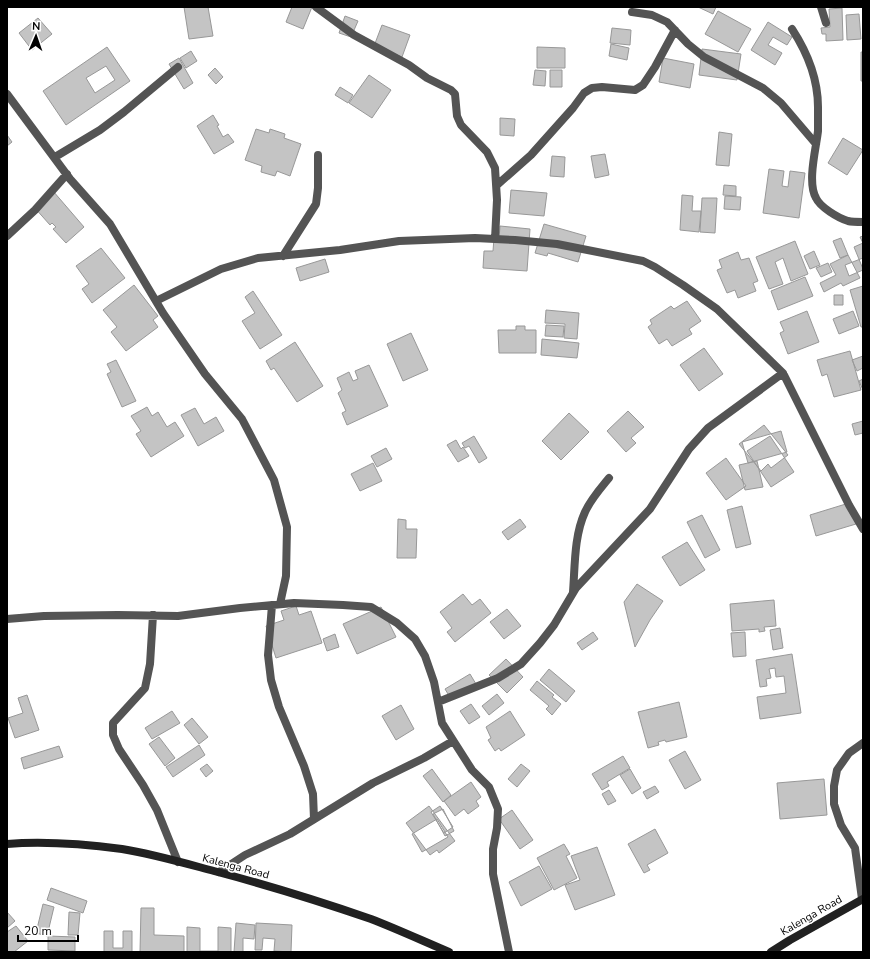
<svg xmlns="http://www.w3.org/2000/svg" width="870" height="959" font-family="'Nunito Sans',sans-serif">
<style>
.building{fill:#c4c4c4;stroke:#989898;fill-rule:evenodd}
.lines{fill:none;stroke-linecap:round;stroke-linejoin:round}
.minor{stroke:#545454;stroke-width:8}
.secondary{stroke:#212121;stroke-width:8}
.labels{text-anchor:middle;stroke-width:3;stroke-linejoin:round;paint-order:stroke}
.street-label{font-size:11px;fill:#000;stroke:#fff}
</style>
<rect width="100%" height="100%" fill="#fff"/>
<path class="building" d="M184,7H208L213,36L189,39Z
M292,7H312L303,29L286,22Z
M698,7H716L713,14Z
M842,8L843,40L826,41V34H822L821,28L830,27L829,9Z
M718,11L751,29L738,52L705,34Z
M859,14L861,39L847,40L846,15Z
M345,16L358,21L351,37L339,33Z
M38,18L52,34L32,50L19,33Z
M768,22L792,37L787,45L773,37L768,45L782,53L775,65L751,50Z
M382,25L410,35L402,57L374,46Z
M612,28L631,30L630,45L610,43Z
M611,44L629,48L627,60L609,56Z
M107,47L130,81L66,125L43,91ZM106,66L115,80L95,93L86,78Z
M537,47L565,48V68H537Z
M702,49L741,54L737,80L699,75Z
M191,51L197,61L186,68L180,58Z
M861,52H863V81H861Z
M179,58L193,83L184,89L169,64Z
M663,58L694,64L690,88L659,82Z
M215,68L223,77L216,84L208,75Z
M535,70L546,71L545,86L533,85Z
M550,70H562V87H550Z
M369,75L391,90L372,118L349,103Z
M340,87L353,95L348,103L335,95Z
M213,115L219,125L217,126L223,137L228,134L234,142L214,154L197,126Z
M500,118L515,119L514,136L500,135Z
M256,129L269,133L270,129L285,134L284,138L301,144L290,176L277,171L275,176L261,172L262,166L245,160Z
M719,132L732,134L729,166L716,165Z
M7,135L12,142L7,146Z
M843,138L863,150L847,175L828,163Z
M605,154L609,175L595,178L591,156Z
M552,156L565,157L564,177L550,176Z
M769,169L784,171L782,186L788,187L790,171L805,173L799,218L763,213Z
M724,185L736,186V196L723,195Z
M511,190L547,193L544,216L509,213Z
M53,191L84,227L66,243L53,229L56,227L52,223L50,225L34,207Z
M682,195L693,196L692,211H701L699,232L680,230Z
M725,196L741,197L740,210L724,209Z
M702,198H717L715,233L700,232Z
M544,224L586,236L578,262L548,253L547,256L535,253Z
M500,226L530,229L527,271L483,268L484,251H493L494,238L499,239Z
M863,236V269L854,247L863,243L860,237Z
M841,238L848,255L840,258L833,241Z
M795,241L808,274L791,281L783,258L775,262L783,284L769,289L756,257Z
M101,248L125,278L92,303L82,289L89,284L76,266Z
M814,251L820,265L810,269L804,256Z
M738,252L741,260L749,258L758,281L753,283L756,291L738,298L735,290L727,293L717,270L722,268L719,260Z
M848,255L860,278L843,286L841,283L824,292L820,283L836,275L830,264Z
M863,258V270L849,276L845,265Z
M325,259L329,272L300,281L296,268Z
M828,263L832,272L821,277L816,268Z
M805,277L813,296L778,310L771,291Z
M134,285L158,316L153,320L158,327L126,351L111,332L117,327L103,310Z
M863,286V327H861L850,290Z
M253,291L282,335L260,349L242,321L255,313L245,297Z
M834,295H843V305H834Z
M687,301L701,321L689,329L692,334L672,346L667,339L659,344L648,327L652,324L650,320L671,306L674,309Z
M546,310L579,313L577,339L564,338L565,324L545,323Z
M807,311L819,342L788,354L780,333L784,331L780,322Z
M853,311L859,326L839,334L833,319Z
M546,325L564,326L563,337L545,336Z
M516,326H525V330H536V353H499L498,330H516Z
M411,333L428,370L403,381L387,344Z
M542,339L579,343L577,358L541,355Z
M295,342L323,386L297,402L274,368L271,370L266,361Z
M704,348L723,374L699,391L680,365Z
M850,351L861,390L834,397L827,374L822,376L817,360Z
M863,356V368L857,371L852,360Z
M116,360L136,401L122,407L107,374L111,372L107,364Z
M369,365L388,406L347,425L342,413L346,411L338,393L342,390L337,378L349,372L353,381L358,379L355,371Z
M863,379V390L859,381Z
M147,407L152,416L158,412L167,427L175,422L184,436L151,457L136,434L141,431L131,416Z
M195,408L204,424L216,417L224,431L198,446L181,415Z
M628,411L644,427L631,438L636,443L626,452L607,431Z
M569,413L589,432L561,460L542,441Z
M863,421V433L855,435L852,424Z
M764,425L788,455L771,468L768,464L761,471L739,444Z
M781,431L787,452L748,463L742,442Z
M474,436L487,458L479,463L469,446L465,448L462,443Z
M770,436L794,472L771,487L747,451Z
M456,440L461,449L463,447L469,456L458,462L447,445Z
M386,448L392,459L377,467L371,456Z
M726,458L746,486L726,500L706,473Z
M757,461L763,487L745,490L739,465Z
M373,463L382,481L360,491L351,474Z
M849,503L856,524L816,536L810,515Z
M742,506L751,544L736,548L727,510Z
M702,515L720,550L705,558L687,522Z
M398,519L406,520V529H417L416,558H397Z
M520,519L526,527L508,540L502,532Z
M687,542L705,570L680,586L662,557Z
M637,584L663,601L650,620L635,647L624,602Z
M463,594L472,605L480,599L491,613L455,642L447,632L452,628L440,612Z
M774,600L776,626L764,627L765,631L759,632V629L732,631L730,604Z
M296,606L299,615L311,611L322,643L276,658L266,626L284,620L281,611Z
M381,607L396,637L357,654L343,624Z
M507,609L521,626L504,639L490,622Z
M780,628L783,648L773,650L770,630Z
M593,632L598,639L582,650L577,643Z
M745,632L746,656L733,657L731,633Z
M335,634L339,647L327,651L323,639Z
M792,654L801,713L760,719L757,697L786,693L784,676L776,677L775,668L769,669L771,678L766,679L767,686L760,687L756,660Z
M506,659L523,677L507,693L489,675Z
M549,669L575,691L566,702L540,680Z
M470,674L476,684L451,699L445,689Z
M537,681L554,695L552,697L561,704L552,715L546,709L549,706L530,690Z
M497,694L504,703L489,715L482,706Z
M27,695L39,730L15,738L8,718L23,713L18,698Z
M679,702L687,737L666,742L665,740L658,742L659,745L648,748L638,712Z
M471,704L480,717L469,724L460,711Z
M401,705L414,729L396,740L382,716Z
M172,711L180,723L152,739L145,728Z
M510,711L525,735L501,751L499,748L495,751L488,740L491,738L486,727Z
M192,718L208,737L199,744L184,725Z
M159,737L175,758L165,766L149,744Z
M199,745L205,755L173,777L166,767Z
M59,746L63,757L24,769L21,758Z
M685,751L701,780L685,789L669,760Z
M623,756L630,768L607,782L609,786L602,790L592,774Z
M207,764L213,771L206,777L200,769Z
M521,764L530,771L517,787L508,779Z
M432,769L451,795L443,802L423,776Z
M630,769L641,788L632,794L620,775Z
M824,779L827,815L780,819L777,783Z
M471,782L481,797L476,801L479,806L468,814L464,809L455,816L444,801Z
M655,786L659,792L647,799L643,792Z
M609,790L616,801L608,805L602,794Z
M429,806L455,841L439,853L437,850L430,855L406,823Z
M440,806L453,827L444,833L431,812Z
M443,809L454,831L445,836L433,814Z
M512,810L533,840L520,849L499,819Z
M437,819L448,837L422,852L412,834Z
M655,829L668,853L647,865L650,870L644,873L628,844Z
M564,844L570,854L566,856L577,878L554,890L537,858Z
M597,847L615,895L575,910L565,885L580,880L571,856Z
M539,866L552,889L521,906L509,882Z
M51,888L87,901L83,913L47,900Z
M43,904L54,907L47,936L36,933Z
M141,908H154V935L184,936V952H140Z
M7,912L15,921L7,928Z
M69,912L80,913L78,935H68Z
M236,923L255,925L254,939L243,938V952H234Z
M256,923L292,925L291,952L274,951L275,939L263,938L262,950H255Z
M16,926L28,941L14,952H7V932Z
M187,927L200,928V951H218V927L231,928V952H187Z
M104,931H113V948H123V931H132V952H104Z
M48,936L75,937V951L48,950Z"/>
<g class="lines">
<path class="minor" d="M316,7L354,35L409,65L427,78L451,90L455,94L457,116L461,125L487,152L495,168L497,200L495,239
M821,7L826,23
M632,12L652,15L667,22L688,44L704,57L763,88L781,103L816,144
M792,29C807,52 818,79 818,107C818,115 818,123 818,131C816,149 807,182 816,198C820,207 838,218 848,221C852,222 858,222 863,222
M7,94L70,179L110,224L163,313L205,374L242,419L274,480L287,527L286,576L280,604
M55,157L100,130L124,112L178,67
M497,185L531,155L573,108L584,93L592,88L602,87L635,90L643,85L655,67L675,30
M7,236L35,210L67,174
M283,256L316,204L318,188V155
M156,301L221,269L258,258L340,250L399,241L475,238L515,240L557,244L643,261L655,267L683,285L717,309L783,373L849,505L863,529
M573,592C575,566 574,536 585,512C591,499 600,489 609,478
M272,605L268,655L271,680L279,707L304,766L313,794L314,819
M153,615L150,664L145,688L113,723V735L119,749L143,785L157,810L178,862
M7,619L44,616L118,615L178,616L240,608L294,603L343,605L371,607L397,623L415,639L425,656L434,682L442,723L472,770L489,787L498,809L497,828L493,849V874L509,952
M438,702L498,678L521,664L540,643L554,625L576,588L650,509L689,449L708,428L783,373
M219,872L245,855L290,834L373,783L424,758L453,741
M862,899L855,848L841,825L834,804V786L837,770L849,753L863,743"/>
<path class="secondary" d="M7,844C45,841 84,844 122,849C153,854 184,863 214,871C267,885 319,901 371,919C397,929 423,941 449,952
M771,952L790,940L863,899"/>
</g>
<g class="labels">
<g class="street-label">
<text transform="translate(236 866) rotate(15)" y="4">Kalenga Road</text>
<text transform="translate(811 915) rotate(-30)" y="4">Kalenga Road</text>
</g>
</g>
<rect width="870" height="959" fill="none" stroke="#000000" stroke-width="16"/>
<g transform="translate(36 36) rotate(2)" stroke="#ffffff" stroke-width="3" paint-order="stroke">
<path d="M0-3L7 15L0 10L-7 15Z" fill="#000000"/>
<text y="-6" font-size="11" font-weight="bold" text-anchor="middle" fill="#000000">N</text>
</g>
<path d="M18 935v6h60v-6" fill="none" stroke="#000000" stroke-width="2"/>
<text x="24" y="935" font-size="12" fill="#000000" stroke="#ffffff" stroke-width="3" paint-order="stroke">20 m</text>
</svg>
